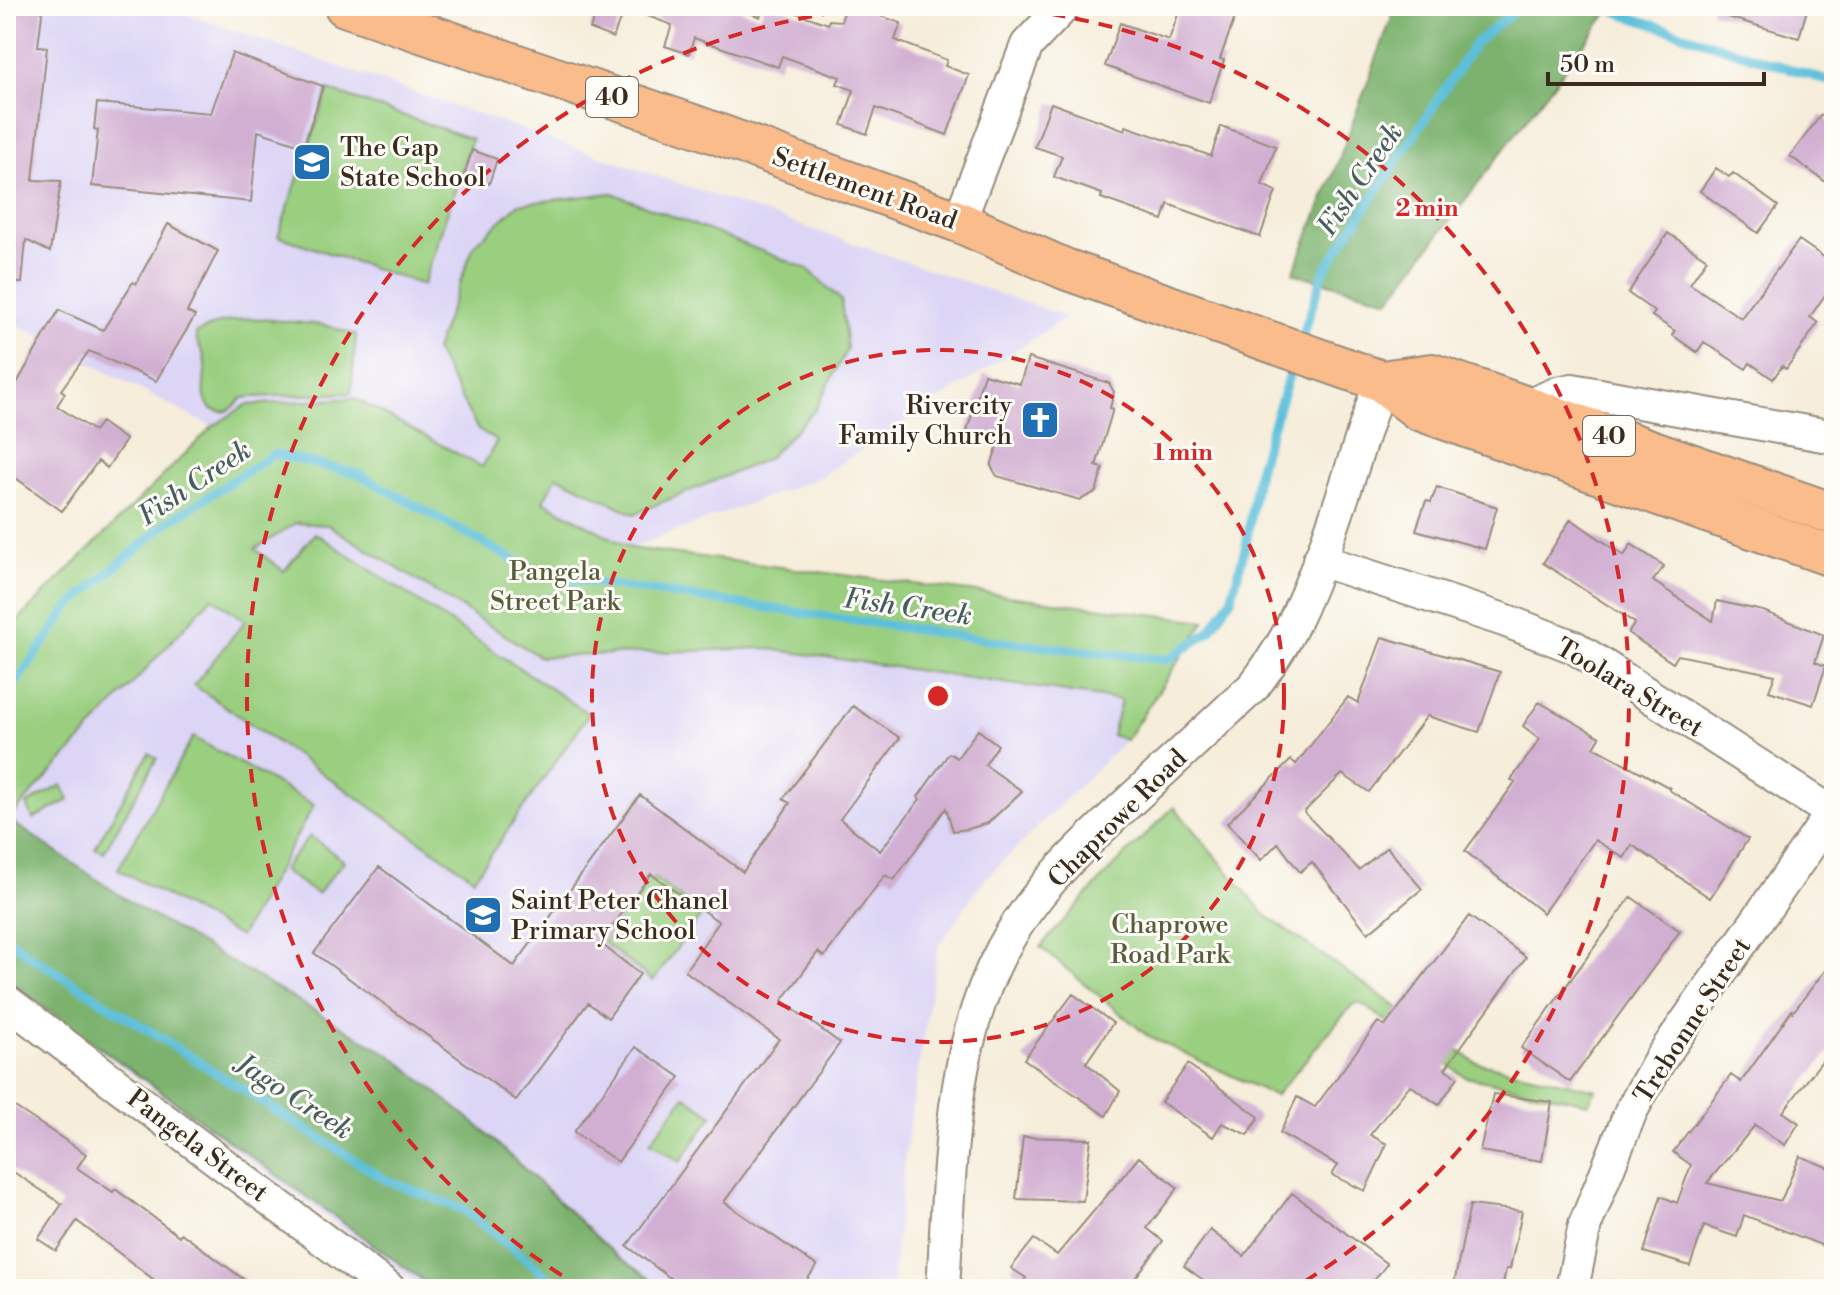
<svg xmlns="http://www.w3.org/2000/svg" width="1840" height="1295" font-family="'Libre Bodoni',serif">
<style>
.built{fill:#dcd5f6}
.green{fill:#9acf80;stroke:#6a7c4f;stroke-width:2}
.forest{fill:#7bb26e;stroke:#5b6e46;stroke-width:2}
.lines{fill:none;stroke-linecap:round;stroke-linejoin:round}
.stream{stroke:#5dc0db;stroke-width:9}
.building{fill:#d1afd2}
.minor-casing{stroke:#988c7c;stroke-width:36}
.major-casing{stroke:#988c7c;stroke-width:44}
.minor{stroke:#fff;stroke-width:32}
.major{stroke:#fabc8b;stroke-width:40}
.ring{fill:none;stroke:#d62828;stroke-width:4;stroke-dasharray:14 10}
.labels{text-anchor:middle;stroke-width:6;stroke-linejoin:round;paint-order:stroke}
.shield{fill:#fdfcf7;stroke:#75695f;stroke-width:2}
.shield-label{font-size:24px;font-weight:bold;fill:#3b2a1e}
.poi-label{font-size:26px;fill:#3b2a1e;stroke:#fdfcf7;text-anchor:start}
.street-label{font-size:26px;fill:#3b2a1e;stroke:#fdfcf7}
.park-label{font-size:26px;fill:#585c3b;stroke:#fdfcf7}
.water-label{font-size:28px;font-style:italic;fill:#475e60;stroke:#fdfcf7}
.centre{fill:#d62828;stroke:#fdfcf7;stroke-width:4}
.ring-label{font-size:24px;text-anchor:middle;font-weight:bold;fill:#d62828;stroke:#fdfcf7;stroke-width:6;stroke-linejoin:round;paint-order:stroke}
</style>
<rect width="100%" height="100%" fill="#fdfcf7"/>
<filter id="ink" filterUnits="userSpaceOnUse"><feTurbulence type="fractalNoise" baseFrequency=".0125" numOctaves="2"/><feDisplacementMap in="SourceGraphic" scale="16" xChannelSelector="R" yChannelSelector="G"/><feConvolveMatrix kernelMatrix="1 2 1 2 8 2 1 2 1" color-interpolation-filters="sRGB"/></filter>
<filter id="wash" filterUnits="userSpaceOnUse"><feTurbulence type="fractalNoise" baseFrequency=".006" numOctaves="4" result="noise"/><feDisplacementMap in="SourceGraphic" scale="32" xChannelSelector="R" yChannelSelector="G"/><feGaussianBlur stdDeviation="1.8" result="paint"/><feColorMatrix in="noise" values="0 0 0 0 0 0 0 0 0 0 0 0 0 0 0 0 0 1.4 0 .05"/><feComposite in="paint" operator="in"/></filter>
<g filter="url(#wash)">
<rect width="100%" height="100%" fill="#f6edda"/>
<path class="built" d="M6,6H163L1067,317L818,478L630,548L354,398L246,405L212,427L6,319Z
M296,523L328,525L540,657L763,648L1121,700L1112,735L1126,740L982,882L938,947L905,1155L892,1289H424L6,981V822L255,549Z"/>
<path class="green" d="M328,90L472,139L423,285L278,236Z
M612,193L808,269L841,300L847,349L815,410L767,459L634,514L557,476L543,501L630,548L1205,621L1126,740L1112,735L1121,700L763,648L540,657L328,525L296,523L255,549L284,571L315,533L589,714L474,878L194,685L245,621L212,597L6,822V633L10,628L212,427L246,405L354,398L482,467L497,441L478,430L435,350L474,245L519,204Z
M250,318L324,325L356,335L351,393L252,397L242,398C232,410 226,416 210,408C197,387 209,377 204,357C202,347 195,344 196,333L219,323Z
M193,737L314,805L240,937L118,869Z
M149,753L157,758L104,852L95,848Z
M62,785L69,800L33,819L27,804Z
M1174,807L1264,914L1475,1062L1596,1090L1588,1103L1466,1077L1360,1003L1353,1004L1275,1096L1149,1037L1040,947L1111,869Z
M310,836L344,861L317,894L282,870Z
M653,877L702,914L653,981L603,942Z
M685,1096L713,1115L680,1162L650,1142Z"/>
<path class="forest" d="M1396,6H1613L1389,300L1293,273L1332,178Z
M8,819L139,908L392,1056L483,1130L618,1257L666,1289H435L6,980V823Z"/>
<g class="lines">
<path class="stream" d="M1603,6L1630,17L1834,83
M1300,343L1324,271L1476,42L1521,6
M6,697L69,607L167,523L274,454L358,474L542,575L995,641L1168,660L1210,631L1231,599L1246,545L1258,470L1294,361
M6,937L29,955L386,1180L464,1210L535,1266L558,1289"/>
</g>
<g id="blocks">
<path class="building" d="M6,6H43L38,46L47,47L33,180L61,181L50,252L26,240L22,283H6Z
M598,6H625L613,38L590,29Z
M629,6H730L760,17L764,6H777L828,24L829,20L841,21L846,6H851L901,23L895,40L947,60L945,66L969,75L947,135L876,108L867,134L842,125L854,90L837,84L840,77L782,56L778,67L694,38L689,54L665,46L672,25L629,9Z
M1181,6H1239L1220,59L1224,60L1209,103L1105,66L1120,23L1169,40Z
M1712,6H1808L1799,38L1711,12Z
M232,53L323,86L304,146L258,131L251,202L92,186L98,130L94,129L97,103L211,113Z
M1051,103L1125,130L1126,126L1211,156L1221,126L1276,146L1262,185L1276,191L1260,237L1168,204L1163,220L1101,198L1102,194L1054,177L1062,156L1035,147Z
M1821,115L1834,125V188L1790,156Z
M472,150L497,159L489,184L464,176Z
M1716,168L1729,177L1733,173L1778,206L1758,233L1700,191Z
M168,224L218,251L187,312L195,316L156,381L89,351L61,390L65,393L57,406L94,431L101,422L126,440L107,468L98,461L62,511L6,471V402L59,310L103,330L133,282L136,284Z
M1668,233L1707,259L1690,284L1741,318L1799,240L1834,264V282L1810,317L1818,323L1786,369L1782,366L1773,379L1750,363L1746,369L1704,342L1697,352L1672,335L1675,331L1652,316L1655,312L1628,293Z
M1028,358L1109,383L1114,392L1110,408L1113,409L1096,466L1103,468L1096,492L1080,500L997,476L991,466L999,441L967,431L984,374L1020,384Z
M1437,487L1497,507L1485,549L1416,530L1426,501L1431,502Z
M1571,519L1624,556L1631,544L1664,566L1653,581L1713,621L1717,601L1763,611L1824,635L1815,662L1826,666L1813,705L1769,691L1775,675L1678,655L1673,663L1628,633L1635,623L1543,563Z
M1382,637L1500,672L1479,732L1427,716L1369,792L1342,774L1304,812L1359,870L1387,847L1422,889L1368,933L1312,862L1300,872L1278,843L1261,860L1227,823L1291,760L1296,764L1348,697L1358,703Z
M1539,702L1600,737L1594,747L1670,788L1669,790L1748,839L1710,898L1632,845L1624,858L1595,840L1543,913L1465,851L1515,782L1511,780L1540,739L1523,726Z
M853,706L900,738L840,819L880,851L920,799L918,797L949,753L957,758L978,730L998,745L985,765L1022,791L988,823L968,829L953,831L946,808L894,880L885,875L824,957L818,952L782,1001L840,1043L724,1202L817,1266L800,1289H685L627,1246L779,1039L685,971L719,922L651,874L600,943L640,974L608,1018L588,1003L516,1100L314,953L379,867L514,966L640,795L743,872L790,803L783,799Z
M1631,897L1680,931L1570,1082L1521,1048Z
M1469,916L1526,957L1445,1069L1458,1077L1439,1105L1410,1085L1370,1135L1387,1144L1365,1191L1332,1175L1338,1165L1280,1133L1297,1097L1315,1107L1378,1022L1385,1026Z
M1834,959V1045L1783,1112L1799,1123L1785,1145L1755,1125L1707,1183L1781,1201L1800,1156L1834,1170V1250L1744,1215L1737,1237L1704,1226L1690,1266L1644,1252L1661,1196L1677,1203L1691,1165L1673,1152L1731,1075L1741,1082L1792,1010L1793,1012Z
M1073,994L1113,1023L1086,1063L1120,1091L1106,1116L1024,1059Z
M636,1047L680,1077L618,1162L574,1132Z
M1188,1064L1259,1117L1248,1135L1222,1123L1213,1137L1161,1102Z
M1493,1094L1552,1102L1542,1161L1480,1151Z
M6,1101L86,1154L77,1168L113,1192L115,1189L179,1236L181,1233L257,1289H166L77,1221L56,1251L38,1239L62,1204L6,1167Z
M1023,1137L1091,1139L1083,1201L1016,1199Z
M1139,1157L1178,1188L1147,1228L1163,1241L1127,1289H1018L1026,1278L1011,1268L1034,1239L1057,1255Z
M1292,1193L1387,1264L1367,1289H1216L1184,1266L1210,1230L1244,1256Z
M1470,1205L1522,1211L1510,1269H1506L1502,1289H1453Z"/>
</g>
</g>
<g filter="url(#ink)">
<use href="#blocks" fill-opacity="0" stroke="#988c7c" stroke-width="2"/>
<g class="lines">
<g class="minor-casing">
<path id="minor" d="M959,222L1027,45L1064,6
M1525,407L1558,393L1572,390L1834,437
M1319,560L1504,620L1574,647L1834,814
M6,1001L389,1289
M943,1289C950,1176 948,1052 1002,950C1033,891 1081,847 1129,802C1170,764 1212,725 1254,686C1268,667 1283,646 1293,624C1330,547 1352,462 1381,381
M1572,1289L1585,1225L1631,1111L1659,1061L1832,813"/>
</g>
<g class="major-casing">
<path id="major" d="M345,6L693,125L959,222L1065,269L1381,381L1419,410L1834,557
M1381,381L1432,374L1834,514"/>
</g>
<use href="#minor" class="minor"/>
<use href="#major" class="major"/>
</g>
</g>
<g class="ring">
<circle cx="938" cy="696" r="346"/>
<path d="M582 1288A691 691 0 0 1 896 6M980 6A691 691 0 0 1 1294 1288"/>
</g>
<defs>
<g id="school-square" transform="scale(2)"><rect x="-9" y="-9" width="18" height="18" rx="4" fill="#1f6fb2" stroke="#fdfcf7"/><path d="M0-5L7-2L0 1L-7-2ZM-4 1L0 2.5L4 1V4Q0 6-4 4Z" fill="#fff"/></g>
<g id="church-square" transform="scale(2)"><rect x="-9" y="-9" width="18" height="18" rx="4" fill="#1f6fb2" stroke="#fdfcf7"/><path d="M-1.2-6h2.4v3.5h3.3v2.4h-3.3V6h-2.4V-.1h-3.3v-2.4h3.3Z" fill="#fff"/></g>
</defs>
<g fill-rule="evenodd">
<use href="#school-square" x="312" y="162"/>
<use href="#church-square" x="1040" y="420"/>
<use href="#school-square" x="483" y="915"/>
</g>
<g class="labels">
<g class="shield">
<rect x="586" y="77" width="52" height="40" rx="6"/>
<rect x="1583" y="416" width="52" height="40" rx="6"/>
</g>
<g class="shield-label">
<text x="612" y="105">40</text>
<text x="1609" y="444">40</text>
</g>
<g class="poi-label">
<text x="340" y="156">The Gap<tspan x="340" dy="30">State School</tspan></text>
<text x="1012" y="414" text-anchor="end">Rivercity<tspan x="1012" dy="30">Family Church</tspan></text>
<text x="511" y="909">Saint Peter Chanel<tspan x="511" dy="30">Primary School</tspan></text>
</g>
<g class="street-label">
<text transform="translate(865 188) rotate(20)" y="9">Settlement Road</text>
<text transform="translate(1630 687) rotate(31)" y="9">Toolara Street</text>
<text transform="translate(1117 818) rotate(-45)" y="9">Chaprowe Road</text>
<text transform="translate(1692 1020) rotate(-57)" y="9">Trebonne Street</text>
<text transform="translate(198 1145) rotate(37)" y="9">Pangela Street</text>
</g>
<g class="park-label">
<text x="555" y="580">Pangela<tspan x="555" dy="30">Street Park</tspan></text>
<text x="1170" y="933">Chaprowe<tspan x="1170" dy="30">Road Park</tspan></text>
</g>
<g class="water-label">
<text transform="translate(1359 179) rotate(-56)" y="10">Fish Creek</text>
<text transform="translate(194 482) rotate(-34)" y="10">Fish Creek</text>
<text transform="translate(908 606) rotate(8)" y="10">Fish Creek</text>
<text transform="translate(295 1096) rotate(33)" y="10">Jago Creek</text>
</g>
</g>
<circle cx="938" cy="696" r="12" class="centre"/>
<g class="ring-label">
<text x="1427" y="216">2 min</text>
<text x="1183" y="460">1 min</text>
</g>
<rect width="1840" height="1295" fill="none" stroke="#fdfcf7" stroke-width="32"/>
<path d="M1548 72v12h216v-12" fill="none" stroke="#3b2a1e" stroke-width="4"/>
<text x="1560" y="72" font-size="24" fill="#3b2a1e" stroke="#fdfcf7" stroke-width="6" paint-order="stroke">50 m</text>
</svg>
